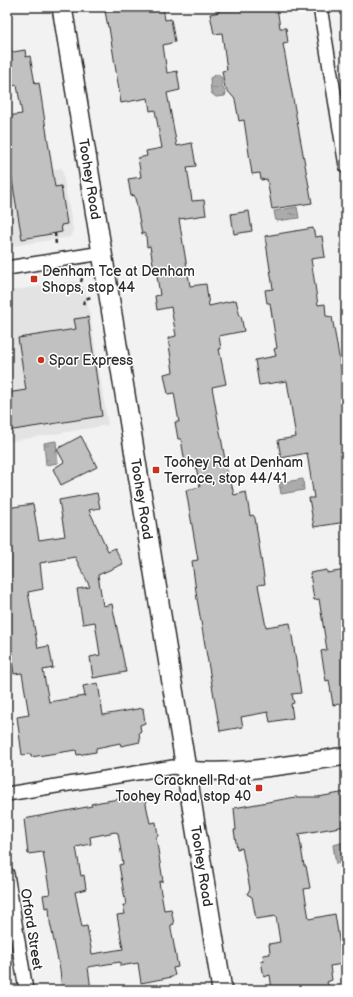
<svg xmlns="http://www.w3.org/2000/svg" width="353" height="997" font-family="'Balsamiq Sans',sans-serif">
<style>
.built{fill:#e3e3e3}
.water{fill:url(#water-ripples);stroke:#787878}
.building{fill:#c1c1c1;stroke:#2b2b2b;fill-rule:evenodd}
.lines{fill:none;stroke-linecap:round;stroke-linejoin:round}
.minor-casing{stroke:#2b2b2b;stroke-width:16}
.tertiary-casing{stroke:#2b2b2b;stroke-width:20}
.secondary-casing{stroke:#2b2b2b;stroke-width:22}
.path{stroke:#2b2b2b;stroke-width:2.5;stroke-dasharray:4 3;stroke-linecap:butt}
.minor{stroke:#fff;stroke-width:13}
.tertiary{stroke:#fff;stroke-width:17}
.secondary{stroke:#fff;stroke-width:19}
.poi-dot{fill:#c8321e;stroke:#fff;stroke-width:1.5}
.labels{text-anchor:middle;stroke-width:3;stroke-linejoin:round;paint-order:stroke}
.street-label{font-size:14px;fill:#2b2b2b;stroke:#fff}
.poi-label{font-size:14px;fill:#2b2b2b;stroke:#fff;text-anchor:start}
</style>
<defs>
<pattern id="water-ripples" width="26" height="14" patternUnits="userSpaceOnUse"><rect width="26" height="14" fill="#ababab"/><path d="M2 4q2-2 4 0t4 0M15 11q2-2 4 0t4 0" fill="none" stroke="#8b8b8b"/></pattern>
</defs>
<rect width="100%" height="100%" fill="#f2f2f2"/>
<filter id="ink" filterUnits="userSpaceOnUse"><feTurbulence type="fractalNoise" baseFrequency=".025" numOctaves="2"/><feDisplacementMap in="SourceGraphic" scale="8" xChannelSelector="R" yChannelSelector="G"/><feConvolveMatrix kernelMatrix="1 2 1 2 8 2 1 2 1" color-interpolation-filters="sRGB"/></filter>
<g filter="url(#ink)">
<path class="built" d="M62,168L73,230L70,237L7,247V176Z
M75,281L85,287L108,425L7,442V291Z"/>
<path class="water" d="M217,74L222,78V86L226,93L225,96L216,97L211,93L210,78Z
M297,207L299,218L276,221L274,211Z
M56,441L58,463L46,465L44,443Z
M303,479L304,490L281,494L279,483Z
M345,842L346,862L336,864L333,845Z"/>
<path class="building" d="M109,7H163L165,20L171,19L175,42L163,45L167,73L177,71L180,90L167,93L177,146L192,143L196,166L187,167L192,201L204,200L206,215L179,219L190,286L206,284L209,306L236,300L240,317L241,316L244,331L219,336L221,349H219L226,384L212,387L229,482H231L234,495L246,492L250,516L253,515L255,518L265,584L258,585L266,627L290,623L301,693L292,694L294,703L291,704L293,718L270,722L268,712L241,717L243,727L220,731L197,599L192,561L198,560L186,490L200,487L195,461L185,463L181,439H178L175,422H179L174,393L168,394L164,374L173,372L168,338L176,336L171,307L157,310L155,296L160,295L156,270H154L150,246L147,247L146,236L144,233L142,234L136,202L134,195L131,196L128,179L141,177L138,158L147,156L146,151L162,148L155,110L150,111L148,98L121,103L109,27H108L105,11L109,10Z
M218,7H277L280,28H286L288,43L283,44L312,203L272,209L267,179L261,180L260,173L252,174L244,120L239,121L235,99L225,88L222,71L227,70L222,33L214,34L210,14L219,12Z
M25,50L26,57L30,56L35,84L39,83L55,187L61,186L67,224L61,225L62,232L22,239L11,174H7V116L22,114L17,85L7,87V53Z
M249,211L252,231L234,234L231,214Z
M313,228L315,237L322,236L325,257L311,259L318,305L325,304L326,316L332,317L342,373H346V522L314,527L309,498H314L307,453L281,458L278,440L296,437L287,381L259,385L255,360L276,356L274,349L277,348L270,303H267L265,290L273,289L265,236Z
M88,317L102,416L7,431V393L26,390L18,338L76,329L74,319Z
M81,436L97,467L61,485L53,469L64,462L57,449Z
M97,493L100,508L89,510L108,551L115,548L123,564L98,575L103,606L112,604L126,672L93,678L90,657L100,655L95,622L83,624L77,589L90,587L75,557L40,563L43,589L28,592L38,648L49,646L53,668L43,670L49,702L85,696L83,686L98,683L103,715L143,708L145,723L140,725L141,732H139L140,742L121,746L120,743L96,748V752L77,755L76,750L31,757V754L22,755L17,717L29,715L22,673L14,674L9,640H7V508L33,504L39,540L65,536L59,500Z
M327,570V573L346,570V703L333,705L329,680L326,681L321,651L327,650L319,599L314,600L310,573Z
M346,792V826L299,834L304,866H306L310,888L304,889L309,919L335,914L343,964L330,966L332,980L327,982L328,986L322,988L323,990H272L270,975L264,977L261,961H264L263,955L270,954L269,944L280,942L276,916L256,919L252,897L247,894L250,889L242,848L237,849L234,830H236L234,808L296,797H318Z
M144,795L150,823L156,822L158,836L156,837L163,881L159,882L164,910L171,909L174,924L171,925V929L178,967L173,968L175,975L172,977L141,983L138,963L120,966V962L88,967L91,990H62L60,970L50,922L49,907L45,908L43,895L50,894L43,852L28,854L24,819L92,806L91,804L100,802ZM115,832L118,833L123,864L119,865L126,905H123L125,914L117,915L123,949L92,954L87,926L82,927L75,892L86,889L84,875L81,876L76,847L91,844L90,837Z"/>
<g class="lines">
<g class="minor-casing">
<path id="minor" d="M320,7L346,166
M7,268L102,253
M7,794L173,767L187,770
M7,874L26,990"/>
</g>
<g class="tertiary-casing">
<path id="tertiary" d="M187,770C240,775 293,764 346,756"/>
</g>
<g class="secondary-casing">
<path id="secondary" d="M62,7L222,990"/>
</g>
<path class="path" d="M55,233L56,245
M81,282L84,271
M83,304L85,299L91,297"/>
<use href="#minor" class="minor"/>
<use href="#tertiary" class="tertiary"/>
<use href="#secondary" class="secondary"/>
</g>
</g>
<g class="poi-dot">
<rect x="30" y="275" width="8" height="8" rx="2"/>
<circle cx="41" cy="360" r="4"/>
<rect x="152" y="466" width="8" height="8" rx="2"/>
<rect x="255" y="784" width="8" height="8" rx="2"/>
</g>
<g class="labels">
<g class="street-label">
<text transform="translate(90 179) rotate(81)" y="5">Toohey Road</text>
<text transform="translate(142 499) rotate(81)" y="5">Toohey Road</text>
<text transform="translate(202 866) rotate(81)" y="5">Toohey Road</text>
<text transform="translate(32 929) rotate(81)" y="5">Orford Street</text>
</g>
<g class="poi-label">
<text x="42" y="276">Denham Tce at Denham<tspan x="42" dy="16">Shops, stop 44</tspan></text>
<text x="49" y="365">Spar Express</text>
<text x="164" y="467">Toohey Rd at Denham<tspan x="164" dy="16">Terrace, stop 44/41</tspan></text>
<text x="251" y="785" text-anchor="end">Cracknell Rd at<tspan x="251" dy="16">Toohey Road, stop 40</tspan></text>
</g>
</g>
<rect width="353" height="997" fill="none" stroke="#fff" stroke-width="24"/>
<rect x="12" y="12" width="329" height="973" fill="none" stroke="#2b2b2b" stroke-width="1.5" filter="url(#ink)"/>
</svg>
